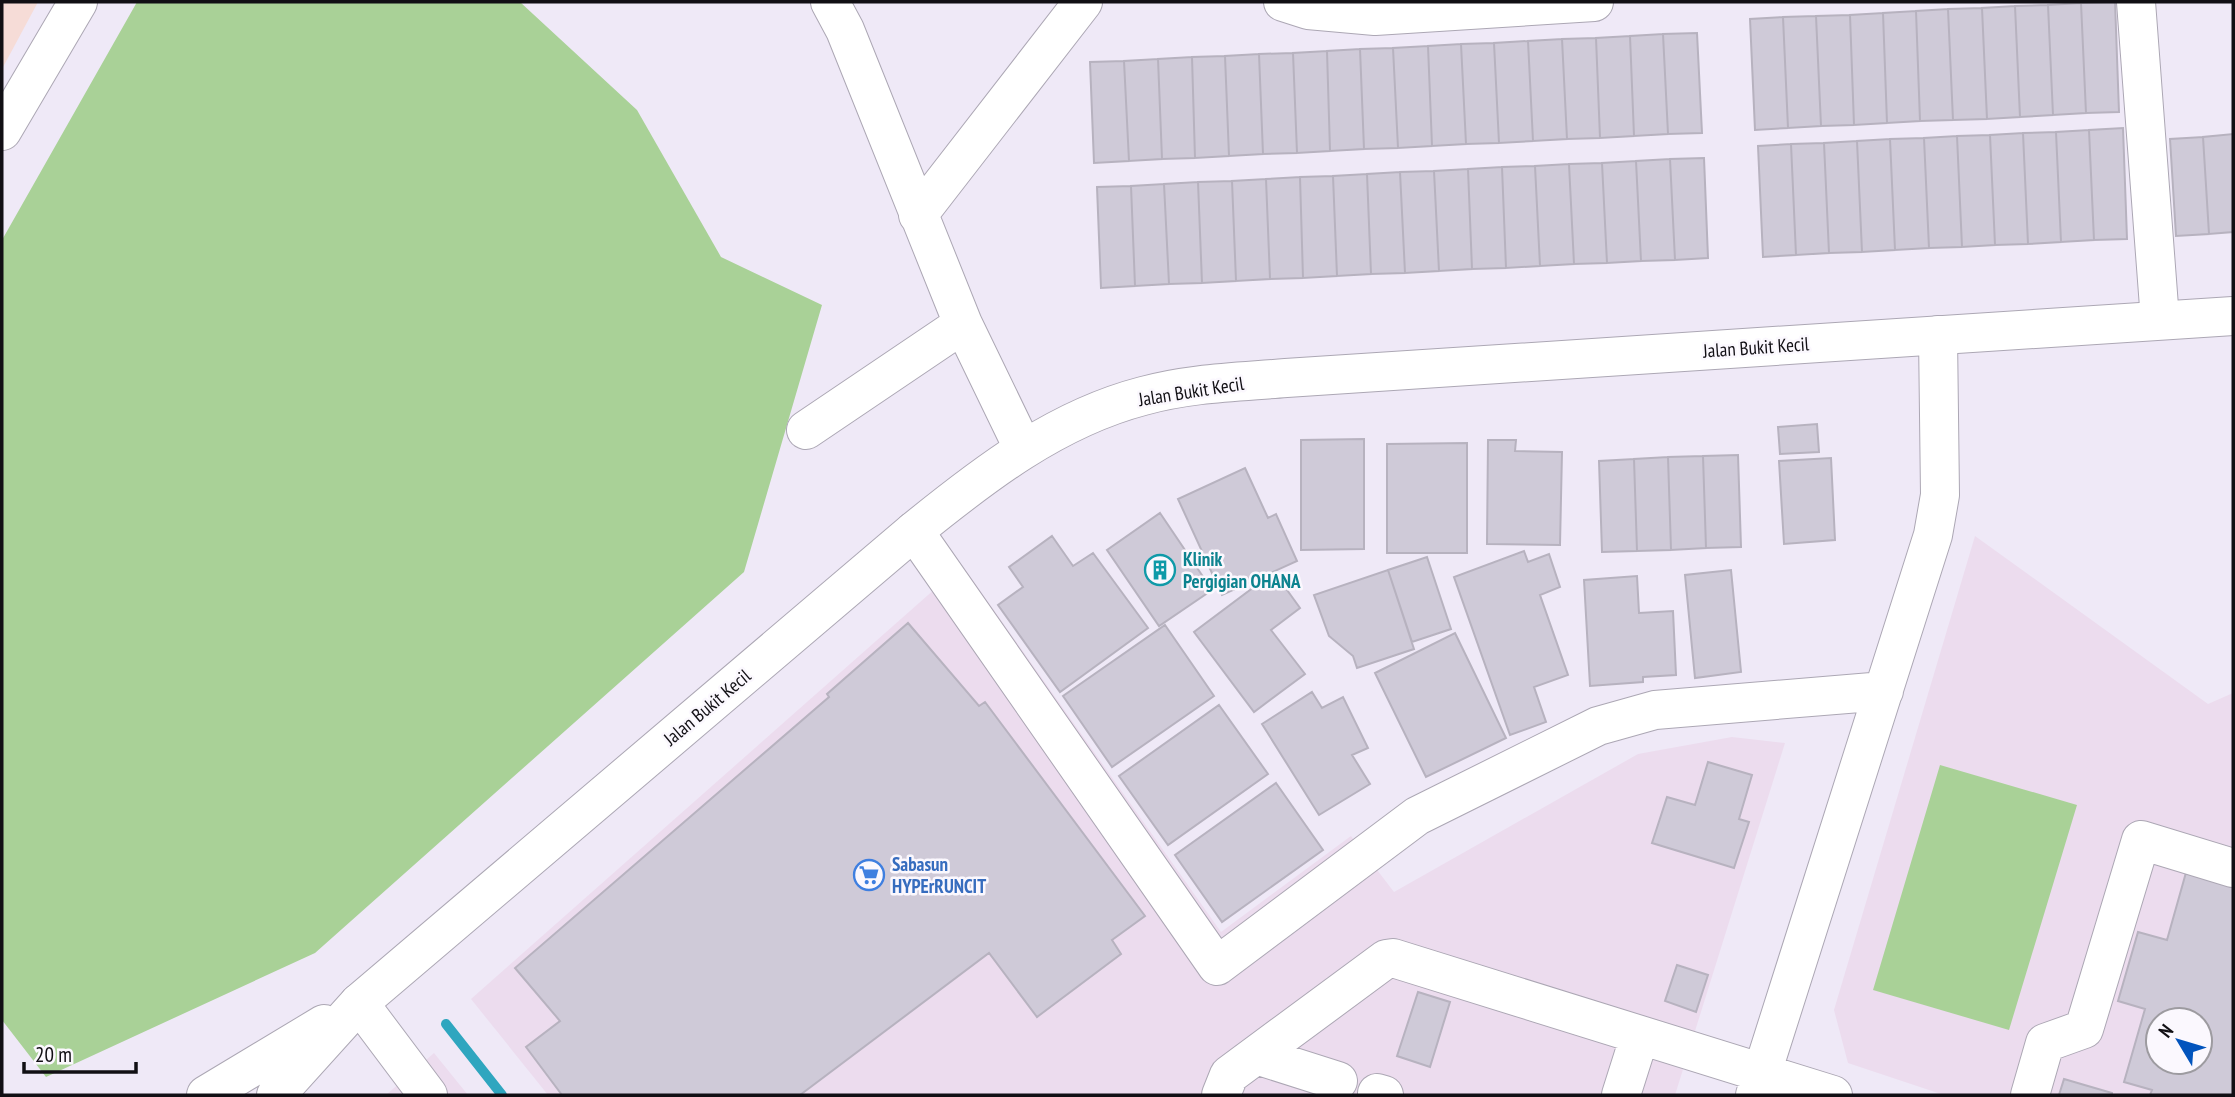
<svg xmlns="http://www.w3.org/2000/svg" width="2235" height="1097" font-family="'PT Sans Narrow',sans-serif">
<style>
.commercial{fill:#ecdcee;fill-rule:evenodd}
.education{fill:#f6dcd7}
.green{fill:#a9d197}
.lines{fill:none;stroke-linecap:round;stroke-linejoin:round}
.stream{stroke:#2fa6bf;stroke-width:10}
.building{fill:#cfcad8;stroke:#b7b2bf;stroke-width:2;fill-rule:evenodd}
.minor-casing{stroke:#aca7b4;stroke-width:40}
.major-casing{stroke:#aca7b4;stroke-width:40}
.minor{stroke:#fff;stroke-width:38}
.major{stroke:#fff;stroke-width:38}
.labels{text-anchor:middle;stroke-width:5;stroke-linejoin:round;paint-order:stroke}
.street-label{font-size:19px;fill:#110f14;stroke:#fbf8fe}
.culture-label{font-size:19px;font-weight:bold;fill:#0d838f;stroke:#fbf8fe;text-anchor:start}
.shop-label{font-size:19px;font-weight:bold;fill:#366cbe;stroke:#fbf8fe;text-anchor:start}
</style>
<rect width="100%" height="100%" fill="#efe9f7"/>
<path class="commercial" d="M1975,536L2208,704L2233,693V1095H1944L1848,1063L1834,1010ZM2158,1020H2200V1062H2158Z
M962,565L1221,932L1351,836L1394,892L1638,754L1732,737L1785,743L1675,1095H548L471,999Z
M434,1053L468,1095H386Z"/>
<path class="education" d="M2,2H38L2,69Z"/>
<path class="green" d="M137,2H520L637,110L721,257L822,305L744,572L315,953L46,1077L2,1020V240Z
M1940,765L2077,805L2009,1030L1873,990Z"/>
<g class="lines">
<path class="stream" d="M446,1024L502,1095"/>
</g>
<path class="building" d="M2115,2L2119,112L2086,113L2081,3Z
M2081,3L2086,113L2053,115L2048,5Z
M2048,5L2053,115L2020,117L2015,6Z
M2015,6L2020,117L1987,119L1982,8Z
M1982,8L1987,119L1953,120L1948,9Z
M1948,9L1953,120L1920,121L1916,11Z
M1916,11L1920,121L1887,123L1883,13Z
M1883,13L1887,123L1854,125L1850,15Z
M1850,15L1854,125L1821,126L1816,16Z
M1816,16L1821,126L1788,128L1783,17Z
M1783,17L1788,128L1755,130L1750,19Z
M1697,33L1702,133L1668,134L1663,34Z
M1663,34L1668,134L1634,136L1630,36Z
M1630,36L1634,136L1600,138L1596,38Z
M1596,38L1600,138L1567,139L1562,39Z
M1562,39L1567,139L1533,141L1528,41Z
M1528,41L1533,141L1499,143L1494,43Z
M1494,43L1499,143L1466,144L1461,44Z
M1461,44L1466,144L1432,146L1428,46Z
M1428,46L1432,146L1398,148L1393,48Z
M1393,48L1398,148L1364,149L1360,49Z
M1360,49L1364,149L1330,151L1327,51Z
M1327,51L1330,151L1297,153L1293,53Z
M1293,53L1297,153L1263,154L1259,54Z
M1259,54L1263,154L1229,156L1225,56Z
M1225,56L1229,156L1195,158L1192,57Z
M1192,57L1195,158L1162,159L1158,59Z
M1158,59L1162,159L1129,161L1124,61Z
M1124,61L1129,161L1094,163L1090,62Z
M2123,128L2127,239L2094,240L2089,130Z
M2089,130L2094,240L2061,242L2056,132Z
M2056,132L2061,242L2028,244L2023,133Z
M2023,133L2028,244L1995,245L1990,135Z
M2233,134V232L2209,234L2203,137Z
M1990,135L1995,245L1962,247L1957,136Z
M1957,136L1962,247L1929,248L1924,138Z
M2203,137L2209,234L2176,236L2170,139Z
M1924,138L1929,248L1895,250L1890,139Z
M1890,139L1895,250L1862,252L1857,141Z
M1857,141L1862,252L1829,253L1824,143Z
M1824,143L1829,253L1796,255L1791,144Z
M1791,144L1796,255L1763,257L1758,146Z
M1704,158L1708,258L1675,260L1670,159Z
M1670,159L1675,260L1641,261L1636,161Z
M1636,161L1641,261L1607,263L1602,163Z
M1602,163L1607,263L1574,264L1569,164Z
M1569,164L1574,264L1540,266L1535,166Z
M1535,166L1540,266L1506,268L1502,167Z
M1502,167L1506,268L1472,269L1468,169Z
M1468,169L1472,269L1439,271L1434,171Z
M1434,171L1439,271L1405,273L1400,172Z
M1400,172L1405,273L1371,274L1367,174Z
M1367,174L1371,274L1337,276L1333,176Z
M1333,176L1337,276L1303,278L1300,177Z
M1300,177L1303,278L1270,279L1266,179Z
M1266,179L1270,279L1236,281L1232,181Z
M1232,181L1236,281L1202,283L1198,182Z
M1198,182L1202,283L1169,284L1164,184Z
M1164,184L1169,284L1135,286L1131,186Z
M1131,186L1135,286L1101,288L1097,187Z
M1817,424L1819,452L1780,454L1778,427Z
M1364,439V549L1301,550V440Z
M1488,440H1516L1515,451L1562,452L1560,545L1487,544Z
M1467,443V553H1387V444Z
M1738,455L1741,547L1706,548L1703,456Z
M1703,456L1706,548L1671,550L1668,457Z
M1668,457L1671,550L1637,551L1634,459Z
M1831,458L1835,540L1784,544L1779,461Z
M1634,459L1637,551L1602,552L1599,461Z
M1245,468L1268,518L1276,514L1297,561L1222,595L1178,499Z
M1160,513L1212,590L1159,626L1107,550Z
M1052,536L1073,566L1093,553L1148,628L1060,692L998,605L1023,587L1009,567Z
M1524,551L1528,562L1549,554L1560,587L1540,595L1568,675L1534,687L1546,722L1510,735L1454,577Z
M1427,557L1451,629L1412,642L1388,570Z
M1388,570L1414,649L1357,668L1353,656L1329,636L1314,595Z
M1731,570L1741,672L1695,678L1685,575Z
M1274,572L1300,608L1271,630L1305,674L1254,712L1194,632Z
M1637,576L1639,613L1673,611L1676,675L1643,677V682L1590,686L1584,580Z
M908,623L979,706L985,702L1145,916L1112,940L1121,954L1037,1017L989,953L800,1095H562L526,1047L560,1021L515,968L829,697L827,694Z
M1165,625L1214,696L1112,767L1063,696Z
M1455,633L1506,738L1426,777L1375,673Z
M1312,692L1322,708L1343,697L1368,748L1352,755L1370,784L1319,815L1262,724Z
M1219,705L1268,774L1168,845L1119,776Z
M1708,762L1752,775L1739,819L1749,822L1734,868L1652,843L1667,797L1695,805Z
M1276,783L1323,850L1222,922L1175,855Z
M2187,869L2233,882V1095H2150L2152,1090L2124,1082L2145,1009L2118,1001L2138,932L2167,940ZM2158,1020H2200V1062H2158Z
M1677,965L1708,975L1696,1012L1665,1001Z
M1418,992L1450,1002L1430,1067L1397,1056Z
M2064,1079L2112,1093V1095H2059Z"/>
<g class="lines">
<g class="minor-casing">
<path id="minor" d="M830,2L845,30L963,324L1023,448
M1283,2L1308,10L1375,16L1594,2
M2136,2L2160,320
M2,131L78,2
M918,215L1083,2
M806,430L963,324
M914,531L1217,966L1417,816L1598,726L1655,710L1884,691
M359,1003L428,1095
M1256,1055L1338,1081
M1377,1093L1384,1095
M1221,1095L1229,1075L1386,959L1393,958L1833,1095
M1621,1095L1640,1035
M1755,1095L1933,535L1940,495L1938,335
M2030,1095L2045,1043L2084,1029L2141,840L2233,868"/>
</g>
<g class="major-casing">
<path id="major" d="M206,1095L324,1024
M276,1095L359,1003L914,531C983,475 1055,419 1143,396C1189,383 1239,382 1286,378L2233,316"/>
</g>
<use href="#minor" class="minor"/>
<use href="#major" class="major"/>
</g>
<defs>
<g id="building-ring" transform="scale(1.575)"><circle r="9.5" fill="#fbf8fe" stroke="#0f9aa8" stroke-width="1.5"/><path d="M-4-6H4V6H1V3H-1V6H-4ZM-2.5-4.3h1.7v1.8h-1.7ZM.8-4.3h1.7v1.8H.8ZM-2.5-1h1.7V.8h-1.7ZM.8-1h1.7V.8H.8Z" fill="#0f9aa8"/></g>
<g id="supermarket-ring" transform="scale(1.575)"><circle r="9.5" fill="#fbf8fe" stroke="#3f7fe0" stroke-width="1.5"/><path d="M-6-5.5h2.5l.6 2H6L4.5 2H-2.5L-4.4-4H-6ZM-1.5 3.2a1.3 1.3 0 1 0 .1 0ZM3 3.2a1.3 1.3 0 1 0 .1 0Z" fill="#3f7fe0"/></g>
</defs>
<g fill-rule="evenodd">
<use href="#building-ring" x="1160" y="570"/>
<use href="#supermarket-ring" x="869" y="875"/>
</g>
<g class="labels">
<g class="street-label">
<text transform="translate(1756 347) rotate(-4)" y="7">Jalan Bukit Kecil</text>
<text transform="translate(1191 391) rotate(-9)" y="7">Jalan Bukit Kecil</text>
<text transform="translate(707 707) rotate(-40)" y="7">Jalan Bukit Kecil</text>
</g>
<g class="culture-label">
<text x="1183" y="566">Klinik<tspan x="1183" dy="22">Pergigian OHANA</tspan></text>
</g>
<g class="shop-label">
<text x="892" y="871">Sabasun<tspan x="892" dy="22">HYPErRUNCIT</tspan></text>
</g>
</g>
<rect width="2235" height="1097" fill="none" stroke="#110f14" stroke-width="7"/>
<g transform="translate(2179 1041) rotate(308)"><circle r="33" fill="#fbf8fe" stroke="#9d9ba0" stroke-width="2"/>
<path d="M0-5L12 26L0 18L-12 26Z" fill="#0254bd"/>
<text y="-10" font-size="19" font-weight="bold" text-anchor="middle" fill="#110f14">N</text>
</g>
<path d="M24 1062v10h112v-10" fill="none" stroke="#110f14" stroke-width="3.5"/>
<text x="35" y="1062" font-size="21" fill="#110f14" stroke="#fbf8fe" stroke-width="5" paint-order="stroke">20 m</text>
</svg>
